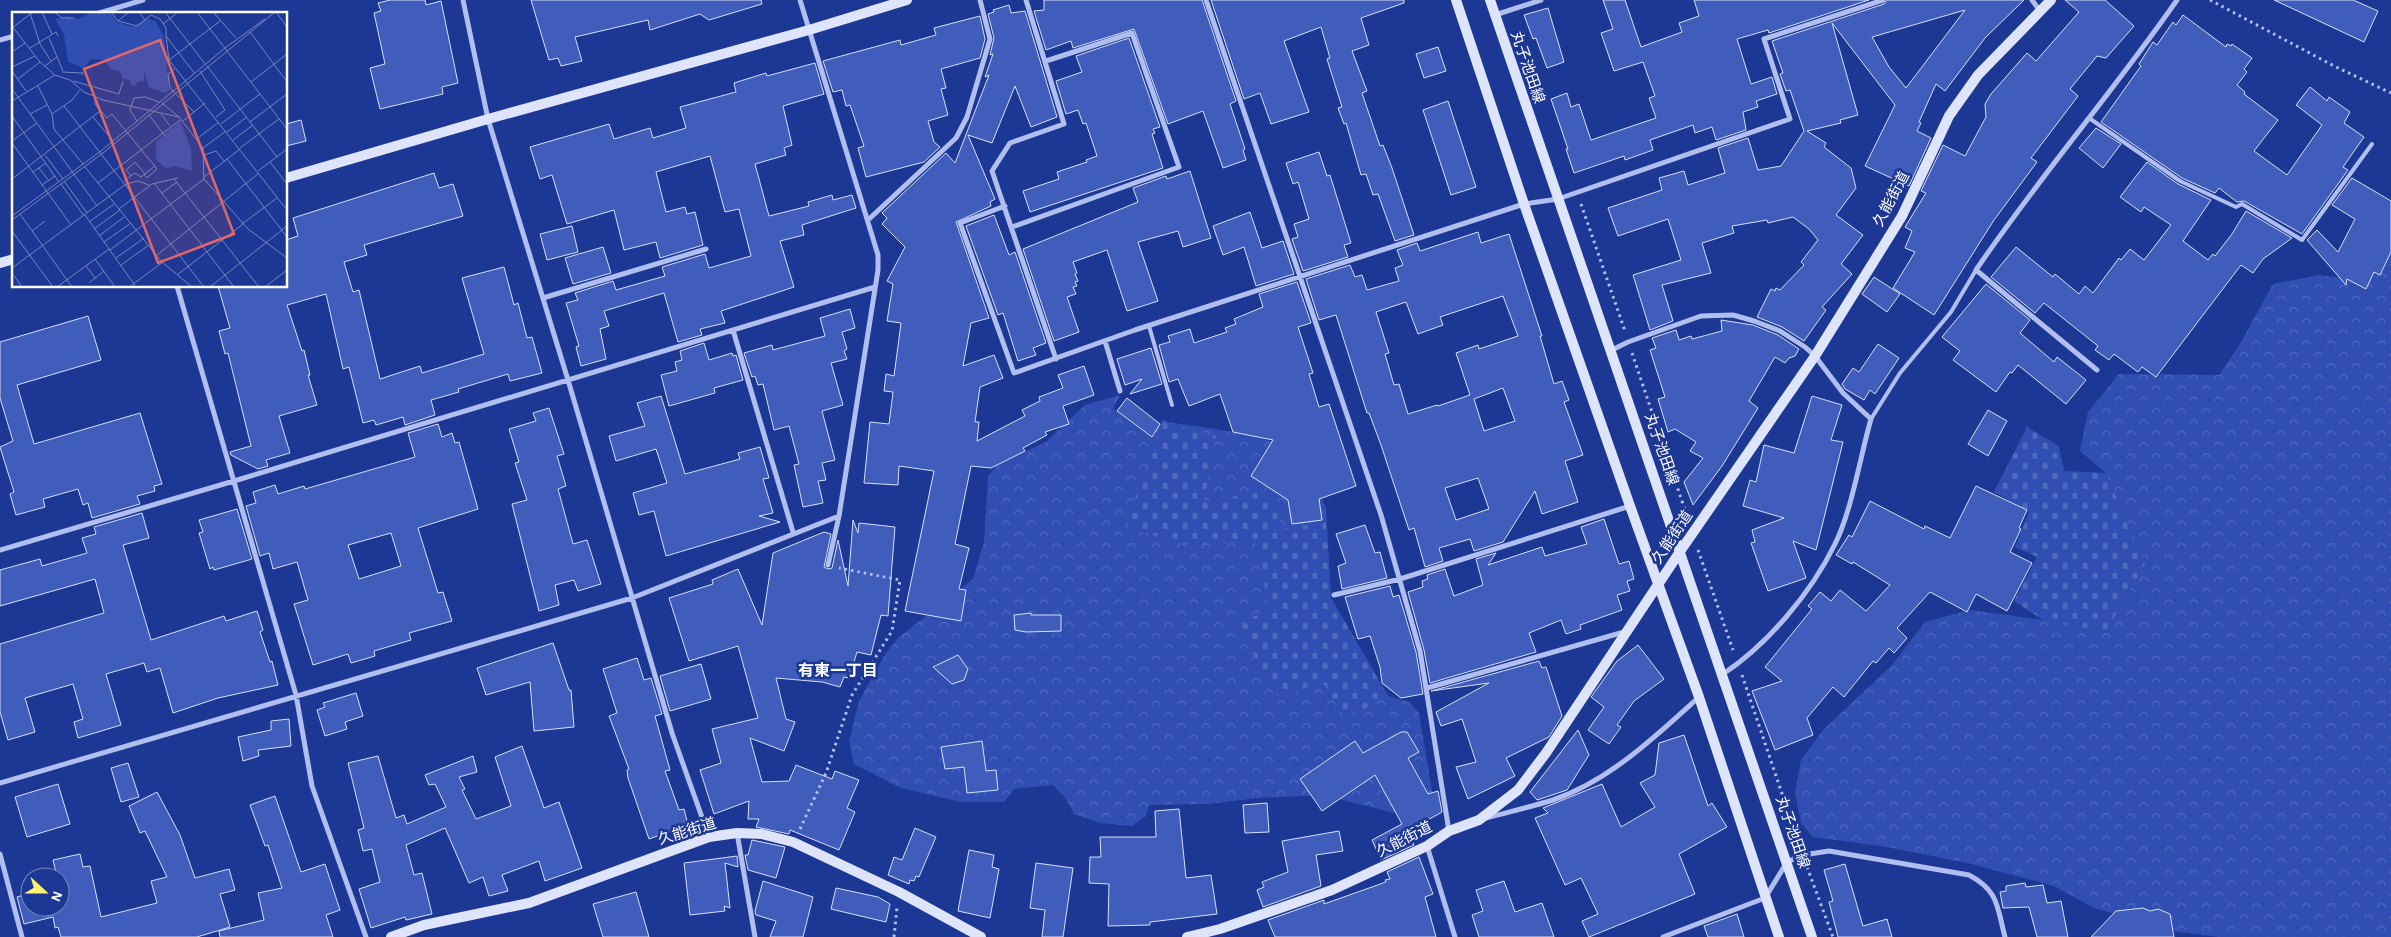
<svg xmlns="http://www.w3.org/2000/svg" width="2391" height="937" font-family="'Alegreya Sans','Noto Sans JP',sans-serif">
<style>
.forest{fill:url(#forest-crowns)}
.cemetery{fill:url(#cemetery-stones)}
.building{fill:#415dbb;stroke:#d6dffb;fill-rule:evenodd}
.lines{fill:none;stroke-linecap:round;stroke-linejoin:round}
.path{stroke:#b0bfef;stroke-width:3;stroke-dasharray:2.5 4;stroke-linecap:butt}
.lane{stroke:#b0bfef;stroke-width:4}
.street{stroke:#b0bfef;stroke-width:5}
.secondary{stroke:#dde4fb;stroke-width:10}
.labels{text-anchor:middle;stroke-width:5;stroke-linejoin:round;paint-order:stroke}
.street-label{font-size:15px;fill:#fff;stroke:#1d3795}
.neighbourhood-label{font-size:16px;font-weight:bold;fill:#fff;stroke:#1d3795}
.inset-road{fill:none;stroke:#7787bf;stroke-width:1}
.view{fill:#e26868;fill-opacity:0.15;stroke:#e26868;stroke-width:2.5}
.inset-edge{fill:none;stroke:#fff;stroke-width:2.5}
</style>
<defs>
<pattern id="forest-crowns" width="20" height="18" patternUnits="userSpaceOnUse" patternTransform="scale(1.25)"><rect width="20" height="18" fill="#314fb3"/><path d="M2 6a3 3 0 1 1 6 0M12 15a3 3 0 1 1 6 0" fill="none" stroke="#5069be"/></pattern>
<pattern id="cemetery-stones" width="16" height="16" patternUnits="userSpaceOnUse" patternTransform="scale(1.25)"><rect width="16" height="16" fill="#314fb3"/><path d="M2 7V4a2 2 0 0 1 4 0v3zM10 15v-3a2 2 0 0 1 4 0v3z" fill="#5069be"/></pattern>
</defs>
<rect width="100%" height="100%" fill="#1d3795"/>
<path class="forest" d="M2391,255V937H2218L2179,932L2094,908L2054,886L1968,863L1887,847L1813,837L1801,823L1795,793L1801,760L1824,729L1892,665L1925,622L1970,610L2059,622L2106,631V473L2080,451L2088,412L2119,374L2219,375L2240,344L2273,284L2319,275L2348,279Z
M1120,395L1113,409L1152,438L1163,419L1167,422L1248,434L1281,445L1311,472L1326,508L1331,598L1388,696L1409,702L1419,713L1433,797L1411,817L1323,795L1258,798L1208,804L1149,805L1146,816L1132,826L1100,823L1074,814L1066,799L1053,785L1014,789L1004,802H961L901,788L854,764L849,741L859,701L884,656L898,638L973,579L984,542L988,476L999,463L1046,442L1085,405Z"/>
<path class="cemetery" d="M1162,422L1216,436L1204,501L1259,492L1279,510L1281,529L1326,522L1331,598L1388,696L1346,719L1321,680L1280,700L1237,626L1269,608L1255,541L1190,546L1125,527Z
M2027,427L2059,446L2064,471L2106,473L2145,564L2106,632L2043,620L2014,601L2037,557L2015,547L2029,512L1994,492Z"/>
<path class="building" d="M390,0H425L426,5L441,1L458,83L442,87L443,94L380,109L370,68L385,64L374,13L381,11L378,3Z
M531,0H761L762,4L709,20L700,14L650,30L648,20L575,37L582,61L561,66L558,58L549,60Z
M1044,0H1202L1236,101L1230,104L1245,149L1243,150L1246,160L1223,168L1203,111L1168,124L1134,29L1073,48L1071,41L1046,50L1034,11L1044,10Z
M1211,0H1404V3L1361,18L1369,45L1352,51L1367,91L1362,93L1380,146L1383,145L1392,168L1414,235L1395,241L1378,194L1373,195L1366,174L1361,175L1346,123L1344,124L1338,108L1342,107L1327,59L1330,58L1321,27L1284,41L1309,112L1271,124L1260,93L1244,99Z
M1603,0H1625L1641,47L1682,32L1679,23L1699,16L1694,0H1869L1769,33L1768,30L1737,39L1751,84L1772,77L1777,94L1756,101L1758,107L1743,112L1746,130L1716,140L1712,127L1695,133L1693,125L1650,140L1653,150L1625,160L1624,156L1574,173L1566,149H1568L1551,99L1567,93L1571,107L1579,104L1591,140L1656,118L1649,98L1655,96L1643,62L1614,71L1601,33L1613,29Z
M1887,0H2024L1985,38L1945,91L1936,84L1919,122L1921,123L1917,131L1931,138L1909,186L1865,166L1895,105L1832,23L1858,115L1840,120L1841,123L1807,131L1826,143L1824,147L1851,168L1856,188L1836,215L1863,235L1841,264L1852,274L1822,307L1826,310L1804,341L1782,327L1757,317L1771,289L1775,291L1776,288L1780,290L1804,265L1801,262L1818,240L1809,229L1793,217L1768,223L1767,220L1732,226L1734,233L1702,243L1711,273L1662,285L1673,321L1650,330L1633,275L1681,260L1668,219L1618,236L1608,208L1662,190L1659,178L1684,171L1688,185L1725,173L1718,148L1748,138L1758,170L1781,166L1804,131L1790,90L1786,91L1780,74L1783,73L1772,41L1884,4ZM1965,10L1906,88L1889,67L1872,37Z
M2065,0H2105L2134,26L2106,58L2097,56L2070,89L2078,96L2031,158L2037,162L1994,220L1934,315L1893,288L1915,252L1905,248L1912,231L1905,227L1926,193L1921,191L1943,145L1965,156L1986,117L1985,104L1991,94L2027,53L2036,61L2079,12Z
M2274,0H2353L2378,11L2364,42Z
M1009,5L1011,13L1025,11L1057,117L1031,127L1015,86L992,143L968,135L995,199L990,202L991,206L956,222L989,318L971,323L963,366L994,355L1003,378L980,387L975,422H979L977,441L1025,416L1022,410L1040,401L1039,397L1063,388L1058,375L1084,366L1094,395L1063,406L1069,424L1045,432L1047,435L1023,448L1025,451L991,468L971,466L955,544L969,548L959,589L966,590L961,621L905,611L934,471L899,466L898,485L864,483L870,422L889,424L893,392L884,391L886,374L894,376L901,323L887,321L893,284L887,281L905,247L882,224L887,218L882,213L946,153L955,163L989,75L985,77L993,54L990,55L994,38L988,14L994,12L993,10Z
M1548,8L1564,62L1547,68L1536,38L1533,39L1524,15Z
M2183,15L2226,47L2227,44L2231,46L2232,44L2252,58L2244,69L2247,72L2237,85L2245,92L2244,94L2278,120L2254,151L2287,175L2322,125L2296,105L2310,87L2327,101L2329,97L2350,112L2344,123L2364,137L2343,167L2348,170L2302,234L2244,201L2237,202L2219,188L2215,193L2182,178L2101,122L2141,66L2139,64L2153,42L2157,45L2173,22L2176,25Z
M980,16L985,39L980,58L941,69L946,88L941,89L948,115L928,121L934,142L940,147L924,162L866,177L858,148L864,146L850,105L846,106L842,90L833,92L823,61L900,40L901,45L936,35L934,28Z
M1129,38L1160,127L1153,129L1155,133L1152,134L1163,168L1030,212L1023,191L1059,179L1057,172L1087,162L1086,160L1097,156L1086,123L1083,124L1078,110L1066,114L1056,81L1082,72L1076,56Z
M1438,47L1446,71L1424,78L1416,54Z
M815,63L824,94L783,106L792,145L784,148L786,155L755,164L769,216L809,206L808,202L832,195L833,200L852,195L856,208L802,225L804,235L780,241L794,287L721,311L725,323L700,329L702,335L678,342L664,293L604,311L609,326L600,329L606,359L581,366L576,347L579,346L566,303L578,300L575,293L613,281L616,290L665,276L662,267L705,254L709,268L751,256L739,209L725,212L710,156L656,172L666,212L685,207L687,214L695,212L703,245L660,258L656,242L624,250L614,210L567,224L552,175L540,179L530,147L609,124L614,139L650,128L653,138L686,128L680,107L736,92L734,83L766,73L767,76Z
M1448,101L1476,187L1451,195L1423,110Z
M301,120L306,141L286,146V124Z
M2096,128L2121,144L2103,168L2079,148Z
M1319,152L1327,176L1330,175L1351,243L1344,245L1348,257L1303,271L1292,239L1298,237L1294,224L1309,219L1298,182L1293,184L1286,163Z
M2147,162L2178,184L2211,200L2183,241L2208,260L2213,254L2215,256L2232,234L2246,211L2292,238L2263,259L2253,273L2241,265L2156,377L2142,367L2138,372L2114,354L2109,360L2095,350L2098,346L2044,303L2035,313L1991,277L2016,247L2053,277L2055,274L2079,294L2085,286L2093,293L2119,258L2121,260L2130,249L2144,260L2171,225L2144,207L2141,212L2120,197Z
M1190,171L1211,238L1183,247L1178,231L1138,242L1158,301L1127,311L1107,250L1073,262L1077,273L1075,274L1078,281L1075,282L1077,286L1073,287L1076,294L1067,297L1079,332L1054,341L1023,249L1138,202L1133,188L1166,176L1167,179Z
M434,173L439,188L453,184L463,216L364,245L367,255L344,262L353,292L359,290L380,379L420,366L422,373L484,354L462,278L504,267L514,305L518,303L527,338L532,337L542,373L510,381L508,374L458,389L459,392L431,400L435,415L405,425L403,417L376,425L374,420L363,423L349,367L343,369L326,294L287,305L302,351L304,350L310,375H308L317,405L279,416L290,453L266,460L268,466L258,469L231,455L230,452L251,446L228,353L225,354L219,331L230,328L218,286H286V240L298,236L293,218Z
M2352,178L2391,201V252L2380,275L2374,272L2366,289L2347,279L2346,285L2307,240L2317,230L2338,252L2355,219L2332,205Z
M1250,212L1262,248L1283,241L1294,274L1256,286L1244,247L1223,255L1213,226Z
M994,215L1009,255L1015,252L1046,343L1033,348L1036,355L1018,361L1003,313L998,315L966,226Z
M572,226L578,252L547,260L540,234Z
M1478,232L1481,243L1509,234L1542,336H1540L1554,384L1562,381L1569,400L1564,402L1583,455L1565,461L1578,502L1542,514L1535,491L1503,542L1474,551L1470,539L1439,548L1443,561L1425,567L1414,528L1409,530L1381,445L1369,413H1367L1336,315L1319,320L1306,279L1350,265L1355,277L1362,275L1367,290L1399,281L1395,268L1403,265L1397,250L1417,243L1420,251ZM1503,296L1518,336L1479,349L1478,345L1456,353L1470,395L1438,406L1437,405L1408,414L1399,384L1394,385L1385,354L1389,353L1376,312L1406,302L1418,334L1443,325L1440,317ZM1503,388L1515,421L1484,431L1474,399ZM1478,478L1489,509L1456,520L1445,488Z
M603,247L611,273L573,284L565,258Z
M1874,277L1900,294L1887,312L1862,294Z
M1297,282L1311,323L1298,327L1313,373L1309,374L1319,407L1329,404L1356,486L1319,499L1322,520L1292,524L1288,500L1251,476L1273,440L1233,432L1220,394L1189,406L1178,379L1169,382L1159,345L1170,342L1168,336L1190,329L1194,343L1227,332L1225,328L1236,324L1234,319L1263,307L1259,294Z
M1986,284L2030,320L2020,333L2054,362L2057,357L2086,380L2066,404L2018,365L2012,373L2010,372L1996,392L1953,360L1960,351L1942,337Z
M850,309L855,328L842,332L847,349L844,351L847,359L831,363L843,405L822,411L835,460L822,463L826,480L818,481L823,503L803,507L794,465L799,464L789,426L774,430L763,384L758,385L755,376L752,377L744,353L772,345L773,350L825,336L820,318Z
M88,316L101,360L17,385L34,444L140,413L162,484L154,486L155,491L137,496L140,504L92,518L88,503L83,505L78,489L43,499L45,507L16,515L10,494L14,492L0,447L13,441L0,398V342Z
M1721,320L1753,325L1778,335L1799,349L1795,356L1789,358L1785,363L1775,357L1749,401L1758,408L1722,466L1693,505L1684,482L1703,458L1690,451L1696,442L1675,429L1668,432L1658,399L1665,397L1650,350L1656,348L1652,338L1676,330L1679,340L1691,336L1692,339L1722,331Z
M704,343L709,360L732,353L733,356L736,355L743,380L714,388L715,393L669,406L661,375L677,371L675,362L682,360L680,351Z
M1878,344L1899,358L1875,394L1870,390L1864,400L1845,389L1842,384L1853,368L1859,372Z
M1151,348L1162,384L1130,394L1142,379L1125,385L1117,359Z
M661,396L685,474L740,459L738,453L760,447L769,478L763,479L773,513L759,516L780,522L666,556L654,511L639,515L633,493L667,483L656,449L616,461L609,436L645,426L637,403Z
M1812,396L1842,405L1831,440L1843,442L1816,550L1793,541L1806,578L1768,591L1751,543L1755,542L1752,530L1784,518L1743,506L1750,480L1756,482L1764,445L1794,453Z
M1127,398L1160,424L1152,437L1117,411Z
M549,408L564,454L557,456L566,486L558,489L573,544L587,540L601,584L578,591L574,580L555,585L559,605L539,611L512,504L527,500L515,463L519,462L509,429L536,421L533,413Z
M1988,410L2007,421L1988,456L1968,444Z
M438,424L442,437L452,433L455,443L459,442L478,509L418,528L438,593L443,592L452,621L409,633L411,640L374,651L375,656L351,663L348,654L313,665L294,604L308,600L297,562L273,569L269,553L260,556L246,506L256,503L253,492L275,485L278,494L304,486L305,489L415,457L408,433ZM391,533L401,566L359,579L348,545Z
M1976,486L2027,510L2019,528L2021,529L2010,552L2032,563L2007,611L1976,594L1967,612L1930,592L1897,628L1907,638L1894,653L1889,648L1876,663L1873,661L1844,697L1833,687L1807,718L1813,735L1775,750L1752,691L1782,681L1765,667L1812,609L1808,606L1820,592L1831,601L1840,590L1866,611L1890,585L1853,562L1852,564L1836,555L1849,535L1852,537L1870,501L1924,529L1925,526L1950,538Z
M237,509L252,559L214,570L213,567L210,569L199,533L203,532L199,520Z
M142,513L149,538L123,545L151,640L224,616L226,621L257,611L263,630L260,632L270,662L272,661L278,685L218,698L173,713L160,668L147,672L144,663L106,674L121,725L78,738L74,722L83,719L73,684L25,698L35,732L8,740L0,712V644L104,613L95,579L0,606V570L40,559L42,566L87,553L82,538L96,534L94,527Z
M1604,519L1619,564L1629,561L1634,579L1627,581L1630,591L1617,595L1622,610L1580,625L1581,629L1566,634L1561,620L1529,633L1536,652L1430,683L1424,650L1408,592L1423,587L1422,581L1428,579L1427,575L1445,569L1454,596L1483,585L1476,559L1496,553L1488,565L1542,547L1545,556L1587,544L1581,527Z
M853,520L858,533L859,523L895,527L888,616L881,615L871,655L857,652L849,678L844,677L840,687L822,682L776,678L786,719L795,722L784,751L750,738L762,782L789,781L796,765L832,779L835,771L859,780L847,808L855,812L839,850L790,830L789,834L756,827L759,819H748L749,801L714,814L700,770L721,763L712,729L758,718L738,646L689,661L669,598L713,584L712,580L738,569L762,625L773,553L824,532L831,534L824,567L828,569L832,568L838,540L848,586Z
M1365,525L1375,553L1380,552L1387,578L1342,589L1338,566L1346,563L1336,534Z
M1390,586L1393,597L1399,595L1416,652L1423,694L1401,698L1382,683L1380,667L1370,636L1358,639L1345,597Z
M1031,613V615H1061V631L1026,632L1015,630L1014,615Z
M553,643L569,690H571L574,727L534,731L530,682L486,695L477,668Z
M1638,645L1664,679L1634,701L1617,725L1621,727L1609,744L1588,730L1604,707L1591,697L1617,661Z
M958,655L968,669L964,680L952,684L933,667Z
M637,658L644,680L651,678L662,714L655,716L670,770L665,771L679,810L684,809L688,825L649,839L628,778L627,770L629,769L609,716L617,713L603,669Z
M1539,661L1542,668L1546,667L1562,716L1549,737L1506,758L1515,776L1468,799L1456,767L1476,762L1462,719L1441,726L1436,712L1489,683L1431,691Z
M701,664L711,699L670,711L660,676Z
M356,693L363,716L345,722L347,729L325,736L317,710L325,707L323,703Z
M289,719L291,746L258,750L259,756L243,761L238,737L271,730V721Z
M1578,730L1589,755L1567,790L1537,800L1530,792Z
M1401,732H1407L1419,752L1408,758L1428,794L1438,791L1442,812L1408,831L1414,845L1381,860L1372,840L1402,824L1375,775L1322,811L1300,779L1355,741L1363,753Z
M1684,735L1708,806L1712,803L1727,827L1679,854L1695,894L1589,937L1582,921L1598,914L1581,878L1565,885L1535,818L1548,813L1543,808L1602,784L1621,827L1655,807L1640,783L1655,775L1659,743Z
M982,741L986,771L996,770L998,790L967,793L964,767L945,769L941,747Z
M522,746L544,808L559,802L582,868L545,881L539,861L502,875L508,891L489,896L483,877L469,883L445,828L406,845L414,875L422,873L432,914L406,920L405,917L371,928L359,889L380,882L372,849L363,851L358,830L364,828L348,763L378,756L396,818L404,815L407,824L446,807L435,784L429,785L425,775L473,756L477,772L459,777L465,789L462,790L476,819L511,806L495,757Z
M128,763L139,797L121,802L111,768Z
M58,784L70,824L27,837L15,797Z
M157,792L180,835L195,878L229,869L235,890L220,894L230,927L197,937H61L58,927L55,928L53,917L24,924L17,897L30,893V907H60V877H57L53,860L80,854L83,867L90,866L101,917L157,903L151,881L167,877L145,831L140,833L129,806Z
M275,796L301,872L325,864L340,910L326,915L333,937H220L219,931L264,920L258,893L282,888L268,845L265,846L250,805Z
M1267,803L1269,832L1245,833L1243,805Z
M1179,809L1186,878L1211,875L1217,914L1150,922V925L1108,926L1109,884L1089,883L1090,857H1101L1100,837H1156L1155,811Z
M915,828L936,837L919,877L916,876L914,881L910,880L909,884L888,875L894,857L902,860Z
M1339,831L1343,851L1316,855L1321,886L1263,907L1257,890L1264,887L1262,882L1288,872L1282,841Z
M752,840L785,847L776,878L748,870L745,855H748Z
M969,850L994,855L992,867L999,869L990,918L958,911Z
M737,856L738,867L725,863L730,908L724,906L725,911L690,915L684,863Z
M1419,857L1433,894L1425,897L1436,937H1275L1268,920L1324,900V904L1386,882L1385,880L1390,879L1387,872Z
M1036,863L1073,868L1063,937H1042L1045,910L1030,908Z
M1845,864L1863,926L1887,919L1892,937H1838L1829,902L1833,901L1824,870Z
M763,881L813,897L803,937H770L776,921L756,915L755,911Z
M1504,881L1515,912L1542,903L1554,937H1479L1472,915L1483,911L1476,890Z
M2025,883L2026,887L2043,885L2047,903L2061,901L2068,937H2037L2029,907L2003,908L2000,892L2006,891V886Z
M836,888L878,897L890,904L886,922L831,909Z
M636,892L649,937H603L593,904Z
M2143,908L2150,911L2158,909L2170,914L2174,937H2091L2116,911Z
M1737,914L1744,937H1708L1704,926Z"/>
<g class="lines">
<path class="path" d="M2210,0L2334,66L2391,93
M1581,204L1625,331
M1632,353L1687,516
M1698,550L1733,650
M1742,675L1799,844
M800,829L826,773L852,695L892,631L900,580L839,568
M1807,867L1833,937
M894,937L897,907"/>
<path class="lane" d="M2089,118L2180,181L2236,207L2242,204L2302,240L2372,144
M1149,326L1172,405
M1871,419L1900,373L1951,312L1976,270"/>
<path class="street" d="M463,0L488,119L568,380L672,733L709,837
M800,0L878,255V270L839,516L828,565
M1026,0L1064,124L1010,143L992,171L1056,359
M1206,0L1381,515L1420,651L1449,831
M2032,0L2040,11
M96,14L143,0
M1495,15L1541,0
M0,40L14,36
M1005,206L960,223L1014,373L1135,330L1524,204L1558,199L1790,119L1764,39L1883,0
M868,220L956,138L967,117L990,39L980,0
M1012,227L1179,167L1132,33L1046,61
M177,286L296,695L312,786L366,937
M543,298L706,249
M733,330L793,532
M1105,341L1120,391
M1612,350L1628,342L1701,316L1733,315L1754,321L1780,331L1805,347L1815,356L1843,393L1871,419C1860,457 1852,510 1835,544C1811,593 1768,644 1723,674
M2097,370L1976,270C2039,177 2113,92 2177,0
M0,550L234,481L875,287
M1334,595L1400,579L1630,506
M1427,688L1624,632
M0,783L632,598L839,516
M1486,818C1508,812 1531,807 1553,800C1609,781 1656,736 1699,697
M737,833L755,937
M1427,846L1455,937
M0,854L22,937
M1663,937L1765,898L1787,862L1803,855L1829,851L1969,875C1999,891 1997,907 2005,937"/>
<path class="secondary" d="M1456,0L1524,204L1630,506L1699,697L1779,937
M1490,0L1812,937
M286,178L488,119L809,30L907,0
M0,263L14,259
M391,937L424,925L529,903L709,837L737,833L762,834L793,842L899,892L981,937
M1187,937L1220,929L1332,890L1427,846L1449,831L1479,820L1518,790L1546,753L1681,550L1815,356L1902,216L1949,116L1978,75L2051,0"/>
</g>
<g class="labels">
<g class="street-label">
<text transform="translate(1528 67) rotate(71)" y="5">丸子池田線</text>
<text transform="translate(1891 199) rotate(-62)" y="5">久能街道</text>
<text transform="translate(1662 449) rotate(71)" y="5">丸子池田線</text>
<text transform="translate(1672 537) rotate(-56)" y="5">久能街道</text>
<text transform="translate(687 831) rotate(-17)" y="5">久能街道</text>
<text transform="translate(1793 832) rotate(71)" y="5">丸子池田線</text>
<text transform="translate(1404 839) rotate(-27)" y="5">久能街道</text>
</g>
<g class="neighbourhood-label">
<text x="838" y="676">有東一丁目</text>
</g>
</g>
<g transform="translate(12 12)">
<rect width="275" height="275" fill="#1d3795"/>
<path d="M80,0L99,2L105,10L121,15L135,6L143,9L152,25L157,79L152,81L137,75L132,60L118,68L111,67L108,59L99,57L92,48L79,47L71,56L56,50L52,22L43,7L55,4L67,7ZM168,109L179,136L180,159L163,154L154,156L144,148V130Z" fill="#314fb3"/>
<path d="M125,59L132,60V69L125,70L124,74L118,73L119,65ZM160,116L163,125L159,131L151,132L154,143H144V138L149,137L147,127Z" fill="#314fb3"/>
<path class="inset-road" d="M30,0L40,22M42,0L50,6H62M99,0L106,9L117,0M127,0L133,8L139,3L148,7L154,16V24L183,62M153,0L194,53M185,0L275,117M201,0L224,26M264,0L275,15M18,1L28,32L39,49M106,9L125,14L133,8M151,12L166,0M0,14L28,50L43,63L58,68L72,80L91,88L167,105L191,136L192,167L236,217L275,246M0,16L21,0M238,20L275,70M154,24L157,48L275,198M37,26L51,59M18,36L44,20L46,24M0,40L13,31M157,48L208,9M33,54L45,45M195,54L265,145M0,55L23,44M163,57L156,62L158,76L182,100M0,59L14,79M188,59L213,98L204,105M50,60L71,61L70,63M6,67L28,50M61,69L107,82L111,69M239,70L275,42M26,74L40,102L42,117L71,152M0,77L85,194M83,85V92L95,106L100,102L145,157L135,166L132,163M0,89L43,63M150,91L167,105M52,94L192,275M18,102L35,93M40,102L60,88L68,78M149,102L158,114M137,103L153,124M0,104L47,170M81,105L101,129M125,109L118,98L122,86L133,85L147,90M171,109L193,91M238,110L275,82M209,112L248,82M215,120L235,105M186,126L207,110M221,128L241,113M0,129L25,111M0,131L59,213M191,136L214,119M228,136L267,107M33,143L51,167M192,143L204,139L213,150M215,147L275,225M258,150L275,172M73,155L150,250L180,275M27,156L37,169M246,159L275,137M21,160L34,151M119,164L114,158L123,150L133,162M192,165L228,137M0,167L88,99M162,167L247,275M52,169L75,201M112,169L123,161L129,165L143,154M86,171L168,108M142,171L222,275M49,172L72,204M114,172L126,169L137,173M30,173L43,164M150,181L165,170M107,197L140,172L166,166M8,202L60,275M73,203L124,275M0,204L89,139L213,36L253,7M0,208L91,141L263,0M77,210L102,192M230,212L265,186M82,217L108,198M0,219L41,275M20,219L33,209M87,224L112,205M92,230L119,211M98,238L192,167M145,243L247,161M104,246L132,226M83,247L103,275M109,253L137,233M74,254L83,266M0,256L114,172M0,261L10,275M165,263L231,212M77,271L92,259M45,275L97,237M117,275L151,250M198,275L275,214M253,275L275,258"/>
<path class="view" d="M148,28L222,222L146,251L72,57Z"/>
<rect width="275" height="275" class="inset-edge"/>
</g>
<g transform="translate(45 892) rotate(111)"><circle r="24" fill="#1d3795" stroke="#7787bf"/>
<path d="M0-4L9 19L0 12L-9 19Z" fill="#fef46f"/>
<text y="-8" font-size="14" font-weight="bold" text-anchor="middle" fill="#ffffff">N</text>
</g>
</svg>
